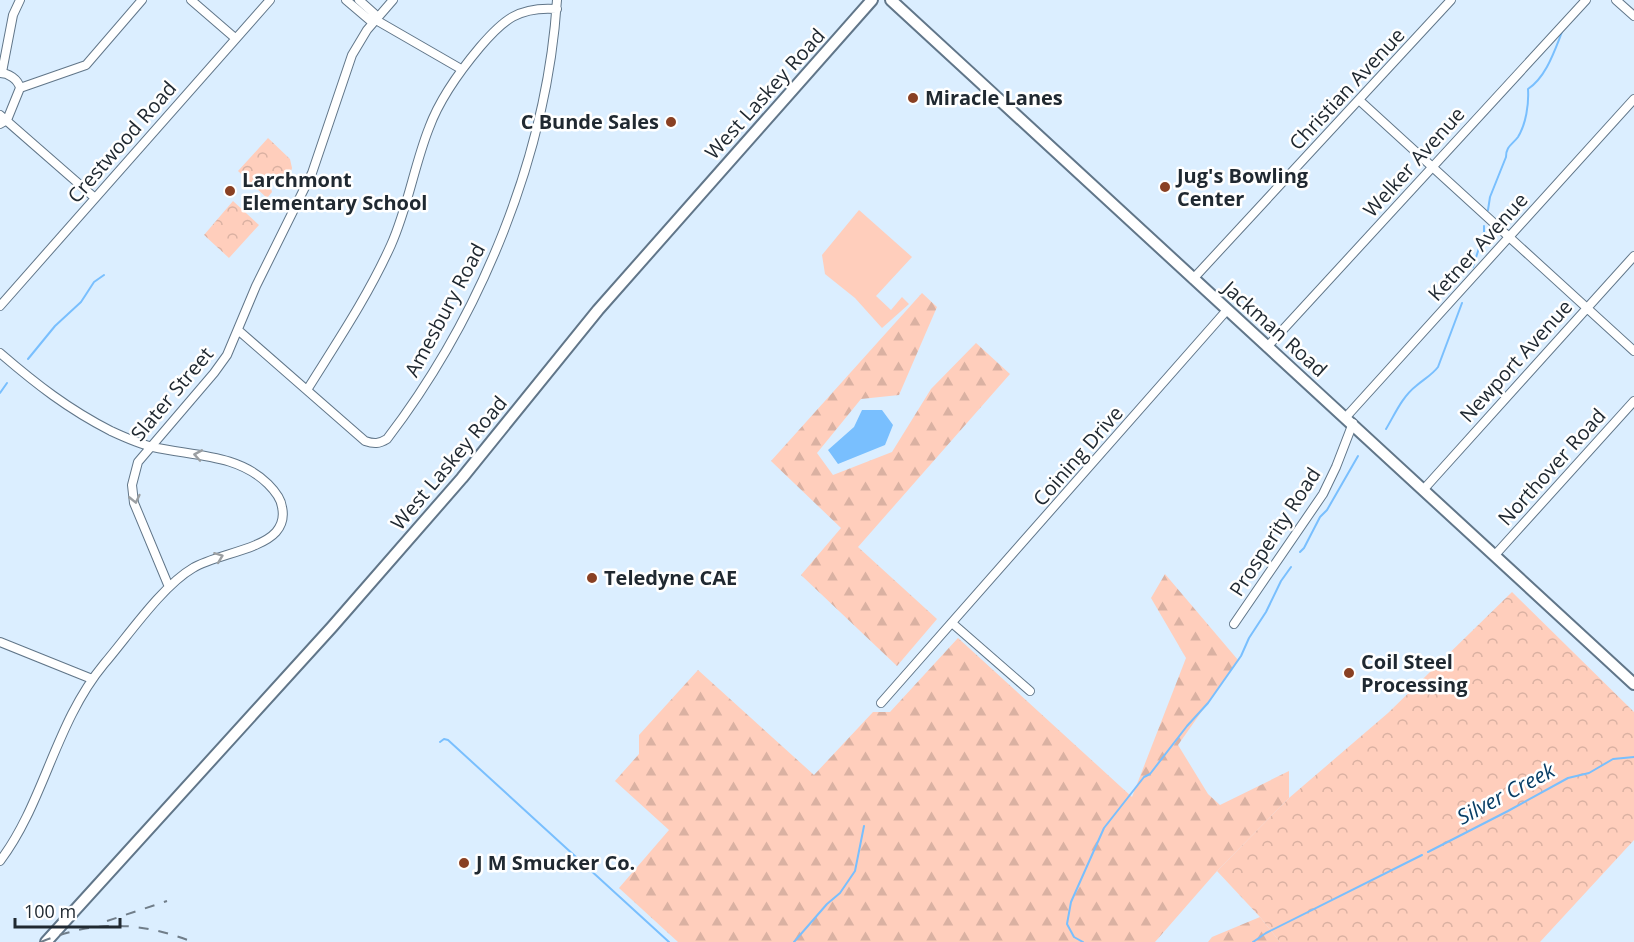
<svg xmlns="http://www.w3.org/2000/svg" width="1634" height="942" font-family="'Open Sans',sans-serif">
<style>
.green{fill:#ffcebc}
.forest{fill:url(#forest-firs)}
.park{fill:url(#park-crowns)}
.water{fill:#79bffe}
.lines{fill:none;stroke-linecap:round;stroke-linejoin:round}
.stream{stroke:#79bffe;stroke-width:2}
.minor-casing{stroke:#617689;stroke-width:10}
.secondary-casing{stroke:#617689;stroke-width:14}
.minor{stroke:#fff;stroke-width:8}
.secondary{stroke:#fff;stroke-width:10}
.rail{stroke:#707d89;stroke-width:2;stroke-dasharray:10 10;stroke-linecap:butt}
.oneway{stroke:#9b9fa2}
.poi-dot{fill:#894023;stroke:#fff;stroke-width:2}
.labels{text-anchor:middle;stroke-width:5;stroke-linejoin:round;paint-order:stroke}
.street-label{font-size:20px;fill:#202931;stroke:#fff}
.poi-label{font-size:20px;font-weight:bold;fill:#202931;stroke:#fff;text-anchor:start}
.water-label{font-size:21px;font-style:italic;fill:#083e66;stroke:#fff}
</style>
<defs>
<pattern id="forest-firs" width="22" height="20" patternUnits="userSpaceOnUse" patternTransform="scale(1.5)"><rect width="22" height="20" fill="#ffcebc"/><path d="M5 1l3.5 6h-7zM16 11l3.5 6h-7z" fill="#dab1a2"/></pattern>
<pattern id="park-crowns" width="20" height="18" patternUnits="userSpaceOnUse" patternTransform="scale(1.5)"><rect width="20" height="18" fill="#ffcebc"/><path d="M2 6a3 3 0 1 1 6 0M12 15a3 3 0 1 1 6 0" fill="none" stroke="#dab1a2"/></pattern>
</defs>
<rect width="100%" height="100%" fill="#dbeeff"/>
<path class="green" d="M859,210L912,257L876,296L891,310L902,297L909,304L882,328L855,298L825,274L822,255Z"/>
<path class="forest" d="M922,293L937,307L899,395L861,399L817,453L833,475L892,452L931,389L976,343L1010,374L858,547L937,619L897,666L801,575L841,528L771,461Z
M1165,574L1238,660L1178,745L1208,794L1220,805L1289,771V798L1217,871L1155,942H678L619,888L669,830L615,781L639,754V735L698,670L814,775L873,712H890L958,638L1132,797L1186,658L1151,598Z
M1260,917L1280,942H1208L1212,937Z"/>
<path class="park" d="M268,138L290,159L292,168C290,177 282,181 273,178L269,182L272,192L267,198L238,171Z
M233,201L259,225L229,258L204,235Z
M1512,592L1634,712V840L1540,942H1280L1260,917L1217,871L1289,798L1388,713Z"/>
<path class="water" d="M862,410H882L893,425L885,445L838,464L828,450L854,427Z"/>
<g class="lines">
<path class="stream" d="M1488,210L1490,197L1506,157C1506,146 1512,145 1518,137C1526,124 1529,104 1528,89C1546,77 1554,52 1562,32
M1473,267L1484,232V226
M28,359L55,326L81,302L94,282L104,275
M0,393L7,383
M1386,429C1395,414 1402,397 1416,386C1424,379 1432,375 1438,367L1462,303
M1300,552L1304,548L1320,517L1327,510L1358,456
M440,742L444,739L448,740L669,942
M1428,852L1508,811L1568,778L1589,773L1613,759L1634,757
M794,942L827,904L840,893L855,871L864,826
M1083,942L1074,937L1067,924L1071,902L1104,828L1144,777L1150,774L1187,726L1208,703L1241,656L1249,638L1266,612L1281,581L1291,567
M1253,942L1266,933L1422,855"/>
<g class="minor-casing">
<path id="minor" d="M191,0L235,38
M346,0L373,23
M359,0L378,17
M1616,0L1634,16
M376,20L461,69
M2,72L13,15L20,0
M0,73C8,73 18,79 20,88L7,120L0,124
M20,88L86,65L142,0
M1359,100L1634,351
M0,115L95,198
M1193,279L1451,0
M0,306L270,0
M238,330L365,441C374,444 379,444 387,439C481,316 547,155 557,0
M1267,347L1586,0
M0,353C36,384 68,409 111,431C124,437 139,444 153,447C193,456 238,454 268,484C274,490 281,498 282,507C284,516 282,525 276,532C260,550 214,555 193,568C162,586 128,636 104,664C55,723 44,803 0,861
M307,390C337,342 368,296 391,245C408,207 414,166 429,128C440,98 459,72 480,47C503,20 519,6 557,9
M1346,417L1634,99
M1424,489L1634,256
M1495,555L1634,401
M169,587L134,503L132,485L138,462L214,373L227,355L256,286L312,173L352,55L367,30L393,0
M952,623L1030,691
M1234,624L1323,494L1336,467L1353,423
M0,642L92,679
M881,703L1227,310"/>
</g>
<g class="secondary-casing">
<path id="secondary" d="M891,0L1634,684
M46,942L332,627L462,478L598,310L872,0"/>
</g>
<use href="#minor" class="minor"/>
<use href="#secondary" class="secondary"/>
<path class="rail" d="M107,921L167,901
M41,942C94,920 139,921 193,942"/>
</g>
<defs><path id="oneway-chevron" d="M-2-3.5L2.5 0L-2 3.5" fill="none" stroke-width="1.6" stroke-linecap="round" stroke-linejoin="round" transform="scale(1.5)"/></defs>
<g class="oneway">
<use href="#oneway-chevron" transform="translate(198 455) rotate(-170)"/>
<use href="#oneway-chevron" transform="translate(135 499) rotate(77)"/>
<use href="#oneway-chevron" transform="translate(219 557) rotate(-21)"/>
</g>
<g class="poi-dot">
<circle cx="913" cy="98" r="6"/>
<circle cx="671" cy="122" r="6"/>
<circle cx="1165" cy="187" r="6"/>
<circle cx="230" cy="191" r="6"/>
<circle cx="592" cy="578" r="6"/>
<circle cx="1349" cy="673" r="6"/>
<circle cx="464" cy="863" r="6"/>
</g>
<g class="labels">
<g class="street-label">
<text transform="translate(1347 89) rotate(-47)" y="7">Christian Avenue</text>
<text transform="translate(765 94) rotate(-48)" y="7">West Laskey Road</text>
<text transform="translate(122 142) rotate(-49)" y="7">Crestwood Road</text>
<text transform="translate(1414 162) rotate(-48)" y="7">Welker Avenue</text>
<text transform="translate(1478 247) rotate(-48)" y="7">Ketner Avenue</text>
<text transform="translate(445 310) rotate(-62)" y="7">Amesbury Road</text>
<text transform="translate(1275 329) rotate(42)" y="7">Jackman Road</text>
<text transform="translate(1516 361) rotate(-48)" y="7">Newport Avenue</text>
<text transform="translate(172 394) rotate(-50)" y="7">Slater Street</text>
<text transform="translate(1078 456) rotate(-49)" y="7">Coining Drive</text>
<text transform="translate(449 463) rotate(-50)" y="7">West Laskey Road</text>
<text transform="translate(1552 467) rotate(-48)" y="7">Northover Road</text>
<text transform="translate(1275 532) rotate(-57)" y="7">Prosperity Road</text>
</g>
<g class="poi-label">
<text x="925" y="105">Miracle Lanes</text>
<text x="659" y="129" text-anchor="end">C Bunde Sales</text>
<text x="1177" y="183">Jug's Bowling<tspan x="1177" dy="23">Center</tspan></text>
<text x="242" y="187">Larchmont<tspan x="242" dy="23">Elementary School</tspan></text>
<text x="604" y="585">Teledyne CAE</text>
<text x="1361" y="669">Coil Steel<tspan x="1361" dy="23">Processing</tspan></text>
<text x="476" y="870">J M Smucker Co.</text>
</g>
<g class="water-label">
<text transform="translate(1506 794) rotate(-28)" y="7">Silver Creek</text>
</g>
</g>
<path d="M15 918v9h105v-9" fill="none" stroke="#202931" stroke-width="3"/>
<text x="24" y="918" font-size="18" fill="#202931" stroke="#ffffff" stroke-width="4.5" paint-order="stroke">100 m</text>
</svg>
